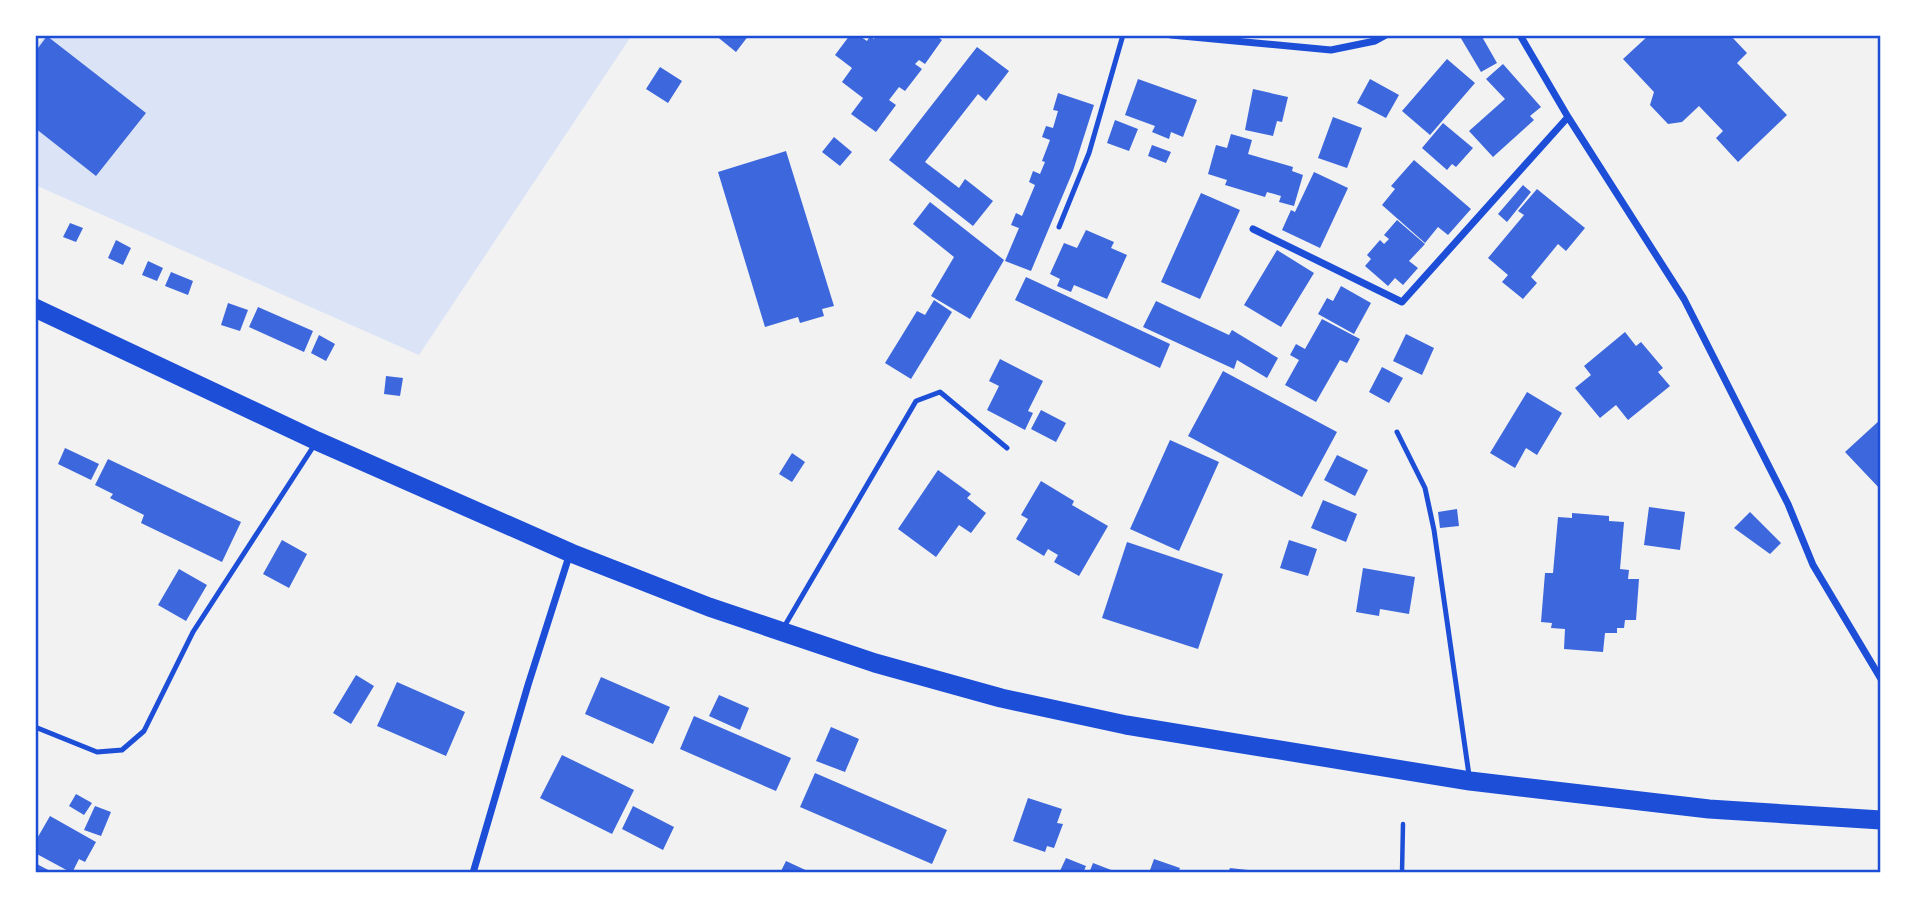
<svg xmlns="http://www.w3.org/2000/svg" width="1916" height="908" font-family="Roboto,sans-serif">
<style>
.green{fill:#dbe4f7}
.building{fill:#3d67dc}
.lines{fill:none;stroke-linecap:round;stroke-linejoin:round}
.path{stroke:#1d4ed8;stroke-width:4.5}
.service{stroke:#1d4ed8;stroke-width:5}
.minor{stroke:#1d4ed8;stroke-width:7}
.trunk{stroke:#1d4ed8;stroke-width:19}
.neatline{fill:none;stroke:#1d4ed8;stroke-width:2.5}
</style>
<rect width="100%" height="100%" fill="#f2f2f2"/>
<path class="green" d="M47,35H632L419,355L35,185V45Z"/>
<path class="building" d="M715,35H749L736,52Z
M850,35H858L867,41L870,36L874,39L876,35H935L942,40L925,64L919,60L915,64L922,69L905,91L899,87L889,100L896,105L876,132L851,114L863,98L842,82L852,68L835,55Z
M1459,35H1481L1497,63L1481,72Z
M1649,35H1730L1747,53L1737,63L1787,115L1738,162L1716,138L1723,131L1699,106L1682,122L1668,124L1650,105L1654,92L1623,59Z
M47,36L146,113L96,176L35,128V52Z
M977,47L1009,71L986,101L978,94L925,162L959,188L965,179L993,201L973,226L889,160Z
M1447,59L1475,83L1430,135L1402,111Z
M1503,64L1541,107L1530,116L1534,120L1493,157L1469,131L1505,99L1486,79Z
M660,67L682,81L668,103L646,89Z
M1138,79L1197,100L1183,137L1171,132L1169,139L1152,132L1155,126L1125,115Z
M1370,79L1399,95L1386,118L1357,103Z
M1253,89L1288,97L1282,122L1277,121L1273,136L1245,130Z
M1058,93L1094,105L1073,171L1031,271L1005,261L1019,228L1011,225L1016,213L1022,216L1035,185L1029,182L1033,171L1040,174L1045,162L1042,161L1050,140L1042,137L1046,126L1053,128L1058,111L1053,110Z
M1333,117L1362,128L1347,168L1318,158Z
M1115,120L1138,129L1129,151L1107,143Z
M1443,123L1473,148L1456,167L1452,164L1447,170L1422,148Z
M1231,134L1252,140L1248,154L1293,167L1292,171L1303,175L1294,206L1279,202L1281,196L1267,192L1265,197L1225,185L1227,180L1208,174L1216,145L1227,148Z
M834,137L852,152L840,166L822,152Z
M1152,145L1171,152L1166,163L1148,156Z
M786,151L834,306L822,309L824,316L800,323L798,317L765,327L718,172Z
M1414,160L1471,209L1448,235L1438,227L1425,243L1382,205L1395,189L1391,186Z
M1314,172L1348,188L1320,248L1282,230L1291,210L1295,212Z
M1523,185L1531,192L1507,222L1498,214Z
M1537,189L1585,228L1566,251L1558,244L1531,277L1537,283L1523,299L1502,282L1508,275L1488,258L1524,215L1518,211Z
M1201,193L1240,210L1200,299L1161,282Z
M930,202L1004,260L970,319L931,296L954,257L913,224Z
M1397,220L1425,244L1409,261L1418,268L1403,285L1395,278L1388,286L1365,266L1371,259L1367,255L1380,240L1384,244L1389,239L1384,235Z
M70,223L83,228L76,242L63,237Z
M1086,230L1114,242L1111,248L1127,255L1107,299L1074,285L1071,292L1057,286L1060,279L1050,274L1064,243L1077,248Z
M116,240L131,248L123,265L108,258Z
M1277,250L1314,273L1281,327L1244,305Z
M148,261L163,268L157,281L142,275Z
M171,272L193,281L188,295L165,286Z
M1026,277L1170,344L1160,368L1015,300Z
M1341,286L1371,303L1354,334L1318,314L1327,298L1333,301Z
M934,300L952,312L911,379L885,363L917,311L925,315Z
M1156,301L1229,335L1232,330L1278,358L1267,378L1237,360L1234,369L1143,327Z
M228,303L248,310L240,331L221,325Z
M258,307L313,331L304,352L249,327Z
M1322,319L1360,339L1347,363L1340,360L1316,402L1285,385L1299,360L1290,355L1296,344L1305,349Z
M1625,332L1636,346L1641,342L1663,368L1658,372L1670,386L1628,420L1616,405L1600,418L1575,388L1591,375L1584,366Z
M1406,334L1434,348L1422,375L1393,361Z
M319,335L335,344L326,361L311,353Z
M1000,359L1043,381L1028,411L1033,413L1025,430L987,410L999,386L989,381Z
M1382,367L1403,378L1389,403L1369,392Z
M1223,371L1337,432L1302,497L1188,436Z
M386,376L403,378L400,396L384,394Z
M1527,392L1562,413L1537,455L1526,448L1515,468L1490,453Z
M1041,410L1066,423L1056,442L1031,429Z
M1881,419V490L1845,452Z
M1170,440L1219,462L1179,551L1130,529Z
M65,448L99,464L91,480L58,464Z
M792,453L805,462L792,482L779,474Z
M1337,455L1368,470L1355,496L1324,480Z
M108,459L241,522L222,562L141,523L144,515L110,498L113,494L95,485Z
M938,470L971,494L967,498L986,513L971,533L959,525L936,557L898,529Z
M1041,481L1074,501L1072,505L1108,526L1079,576L1054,562L1058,555L1048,549L1044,556L1016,539L1028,519L1021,515Z
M1323,500L1357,514L1346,542L1311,528Z
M1649,507L1685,512L1680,550L1644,545Z
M1457,509L1459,526L1440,528L1438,512Z
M1750,512L1781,543L1770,554L1734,528Z
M1572,513L1609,516V521L1624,522L1620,569L1629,570L1628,579H1639L1636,620H1625L1624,628H1617V633H1605L1603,652L1564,649L1565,629L1551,628L1552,623L1541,622L1545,573H1553L1558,517L1572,518Z
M282,540L307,554L289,588L263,574Z
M1289,540L1317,549L1308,576L1280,568Z
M1127,542L1223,574L1198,649L1102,618Z
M1363,568L1415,577L1409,614L1380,609L1379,616L1356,612Z
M179,569L207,585L186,621L158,605Z
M356,675L374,686L351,724L333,713Z
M601,677L670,707L653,744L585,714Z
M397,682L465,712L446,756L377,726Z
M719,695L749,708L740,730L709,716Z
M694,716L791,758L776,791L680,749Z
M831,727L859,739L845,772L816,761Z
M562,755L634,790L612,834L540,798Z
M815,773L947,830L932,864L800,807Z
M76,794L92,803L84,815L69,806Z
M1028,798L1062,809L1057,823L1063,824L1054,848L1047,846L1045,852L1013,841Z
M95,806L111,812L101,836L84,830Z
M633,806L674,827L663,850L622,829Z
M50,816L96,842L85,862L79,859L72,873L35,853V842Z
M1066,858L1086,866L1083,873H1059Z
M1154,859L1180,868L1178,873H1149Z
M786,861L812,873H780Z
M35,863L54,873H35Z
M1093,863L1119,873H1089Z
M1230,868L1257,871L1256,873H1228Z"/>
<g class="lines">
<path class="path" d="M1402,873L1403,824"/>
<path class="service" d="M1059,227L1089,153L1123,35
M1397,432L1425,488L1434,530L1469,775
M784,627L916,401L940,392L1007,448
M35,727L97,752L122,750L144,731L193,632L315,444"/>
<path class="minor" d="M1171,35L1331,50L1375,41L1386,35
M1520,35L1568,117L1684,299L1788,504L1813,565L1881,679
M1253,229L1402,302L1568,117
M473,873L528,685L570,553"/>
<path class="trunk" d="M35,308L317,441L571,553L709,607L875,663L1001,698L1126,725L1470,781L1709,809L1881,820"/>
</g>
<rect width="1916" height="908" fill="none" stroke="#ffffff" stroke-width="74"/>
<rect x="37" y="37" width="1842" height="834" class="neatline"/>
</svg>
